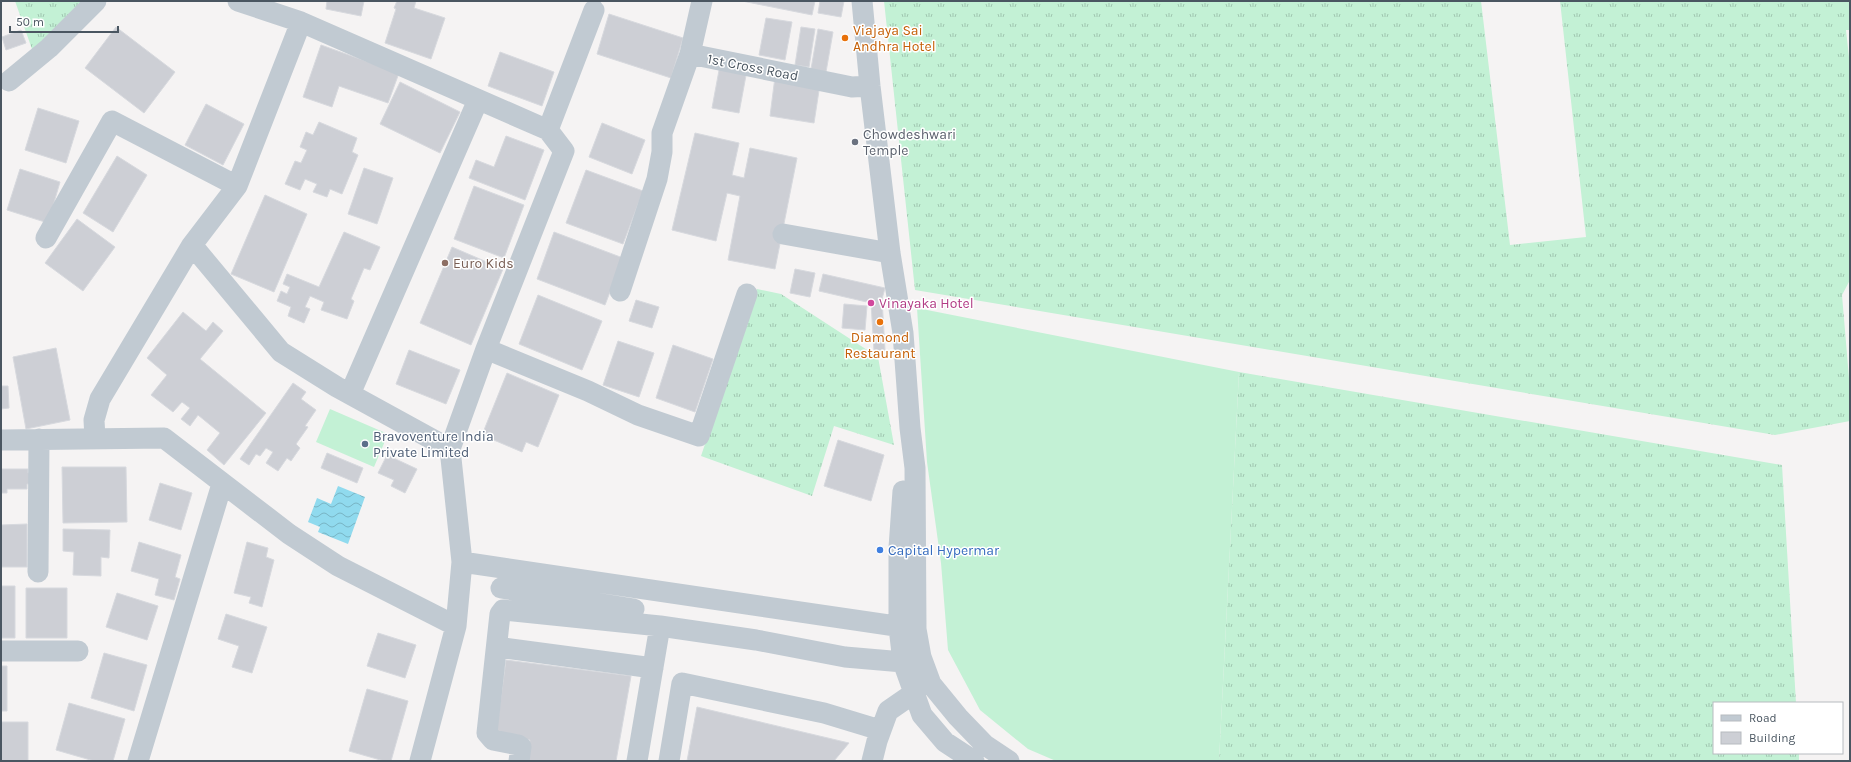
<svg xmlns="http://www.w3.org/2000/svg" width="1851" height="762" font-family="Karla,sans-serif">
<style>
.grass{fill:url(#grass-tufts)}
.garden{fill:#c3f1d5}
.water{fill:url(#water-waves)}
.building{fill:#cdcfd5;stroke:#d7d9de}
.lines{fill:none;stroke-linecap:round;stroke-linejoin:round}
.minor{stroke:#c1cad2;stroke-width:21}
.food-dot{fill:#e8710a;stroke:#fff;stroke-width:1.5}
.worship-dot{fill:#6b7280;stroke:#fff;stroke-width:1.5}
.education-dot{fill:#8d6e63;stroke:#fff;stroke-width:1.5}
.hotel-dot{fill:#d1479c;stroke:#fff;stroke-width:1.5}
.service-dot{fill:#5c6f8a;stroke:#fff;stroke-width:1.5}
.shop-dot{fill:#3f7fe0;stroke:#fff;stroke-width:1.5}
.labels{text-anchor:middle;stroke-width:3;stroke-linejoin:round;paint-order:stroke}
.food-label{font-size:14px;fill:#c56008;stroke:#fff;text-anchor:start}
.street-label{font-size:14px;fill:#4a5661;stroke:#fff}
.worship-label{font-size:14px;fill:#5b616d;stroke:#fff;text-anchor:start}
.education-label{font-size:14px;fill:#785e54;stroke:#fff;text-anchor:start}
.hotel-label{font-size:14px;fill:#b23c85;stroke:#fff;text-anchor:start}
.service-label{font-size:14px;fill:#4e5e75;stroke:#fff;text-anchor:start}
.shop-label{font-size:14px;fill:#366cbe;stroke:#fff;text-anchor:start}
</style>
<defs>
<pattern id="grass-tufts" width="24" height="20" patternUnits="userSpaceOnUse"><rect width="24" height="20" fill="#c3f1d5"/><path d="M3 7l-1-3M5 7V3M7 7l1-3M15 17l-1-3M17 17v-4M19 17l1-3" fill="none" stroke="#a0c6b0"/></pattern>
<pattern id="water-waves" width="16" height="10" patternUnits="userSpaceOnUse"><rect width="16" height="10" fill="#90daee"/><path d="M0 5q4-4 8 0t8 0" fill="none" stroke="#78b4c4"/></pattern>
</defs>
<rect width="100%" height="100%" fill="#f5f3f3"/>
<path class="grass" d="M15,1H84L33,52Z
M884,1H1481L1510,245L1586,237L1560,1H1850V30H1846L1850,66V280L1842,295L1850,390V421L1775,435L915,290Z
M757,289L781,294L878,357L894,445L834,426L812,496L701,456Z
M1239,372L1782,465L1796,703H1714V753H1799V761H1219Z"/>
<path class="garden" d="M917,308L1239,372L1219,761H1056L1028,749L980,710L948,650L941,563L927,462Z
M330,409L388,434L374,467L316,442Z"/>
<path class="water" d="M338,486L365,497L348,544L318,532L320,527L308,522L317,498L331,504Z"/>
<path class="building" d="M327,1H364L361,16L326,9Z
M397,1H416L414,8L445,18L431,59L385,43L396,9L394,8Z
M742,1H815L812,15Z
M820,1H844L841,17L818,13Z
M609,14L683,38L671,78L597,54Z
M766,18L792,22L785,60L759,55Z
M116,27L175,72L144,113L85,68Z
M801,27L815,29L809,67L795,65Z
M818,29L833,32L826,72L811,69Z
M21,30L26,43L6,50L2,37Z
M321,45L399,73L388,103L339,86L332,107L303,97Z
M500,52L554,72L542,106L488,86Z
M720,65L747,70L739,113L712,108Z
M775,77L820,84L814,123L770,116Z
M400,82L460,112L440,153L380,124Z
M206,104L244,124L223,165L185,145Z
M38,108L79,121L66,163L25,150Z
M319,122L357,138L352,152L358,155L342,194L330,189L327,197L313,192L317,184L305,179L300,190L285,184L295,161L301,163L307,150L300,147L306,132L313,135Z
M602,123L645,140L632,174L589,157Z
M695,133L739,143L732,175L744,178L750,148L797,158L775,269L728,260L740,196L727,193L716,241L672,230Z
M506,136L544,150L525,200L469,178L476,160L494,167Z
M117,156L147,175L113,232L83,213Z
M364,168L393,178L377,224L348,214Z
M20,169L60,182L48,223L7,210Z
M586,170L643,191L623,244L566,223Z
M474,186L524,205L504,258L454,239Z
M265,195L307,214L274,292L231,274Z
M77,219L115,247L83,291L45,263Z
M344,232L380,247L370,270L364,268L351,299L354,301L347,319L321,310L324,302L310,296L305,307L310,309L304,323L288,316L291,307L277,301L281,291L287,294L290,287L283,284L287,274L319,287Z
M554,232L623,258L605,305L537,279Z
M452,247L503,269L471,345L420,323Z
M795,269L815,273L810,297L790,293Z
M823,274L885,288L882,299L885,350L874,351L871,303L819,291Z
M538,295L602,321L582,370L519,344Z
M636,300L659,307L652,328L629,321Z
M844,304L867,306L865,330L842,328Z
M183,312L206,331L213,322L223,331L200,359L266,413L224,465L207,450L220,433L198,415L190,426L181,419L190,408L182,402L173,412L151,395L167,375L147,358Z
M618,341L654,353L639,397L603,385Z
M673,345L713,359L695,412L656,398Z
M56,348L70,420L26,429L13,357Z
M409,350L460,370L446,404L396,384Z
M507,373L559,395L538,447L526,442L522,452L482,435Z
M293,383L306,392L301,399L316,410L305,426L308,427L296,444L300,448L291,461L287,458L278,471L266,463L273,452L266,448L260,456L256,454L249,465L240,459Z
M1,386H8L9,408L1,409Z
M838,440L884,455L871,501L824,486Z
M327,453L363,468L357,483L321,468Z
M387,455L417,469L405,493L391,486L394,480L378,473Z
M62,467H126L127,522L63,523Z
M1,469H28V473H30V484H27V489H7V493H1Z
M160,483L192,493L181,530L149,520Z
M27,524V567H1V525Z
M63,529L110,530L109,558L101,557V576L73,575L74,552L63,551Z
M139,542L181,555L175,577L180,579L174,600L155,595L159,579L131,571Z
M247,542L268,548L266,557L274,560L262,607L249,603L251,597L234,593Z
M1,586H15V638H1Z
M26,588H67V638H26Z
M117,593L158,606L147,640L106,627Z
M226,614L267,627L252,673L232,667L239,646L218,639Z
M378,633L416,645L405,678L367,666Z
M104,653L147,665L134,711L91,698Z
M506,660L631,676L616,761H527L530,740L496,735Z
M1,666H7V711H1Z
M367,689L408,701L391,761H384L349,751Z
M69,703L125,719L113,761H94L56,750Z
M697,707L849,743L834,761H687Z
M1,722H28V761H1Z"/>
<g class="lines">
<path class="minor" d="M238,1L301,22
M862,1L870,86L890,253L903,333L910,428L915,468L916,629L921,657L931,684L958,717L985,745L1009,761
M690,54L852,87L870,86
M9,81L49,48L96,1
M548,130L594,10
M783,234L890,253
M46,238L112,121L237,186
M192,245L281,352L337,387L450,449
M620,291L657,179L662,152V133L690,54L702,1
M486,349L588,391L638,415L699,436L747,294
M350,394L478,100
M95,438L94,420L100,399L192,245L237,186L301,22L548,130L564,151L486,349L450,449L462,562L456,626L420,761
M1,440L164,438L289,534L338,566L456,626
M903,491L899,548V627L903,662L922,715L945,742L974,761
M462,562L916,629
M38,572L39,439
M501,588L634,609
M497,647L653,668
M1,651H78
M138,761L222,484
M519,761L521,747L518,745L493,740L487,733L500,614L503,610L660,626L756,640L845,657L903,662L921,657
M637,761L660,626
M669,761L682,683L824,713L880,730
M872,761L877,741L888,711L914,693"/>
</g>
<g class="food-dot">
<circle cx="845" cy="38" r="4"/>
<circle cx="880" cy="322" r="4"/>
</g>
<circle class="worship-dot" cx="855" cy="142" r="4"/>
<circle class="education-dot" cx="445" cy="263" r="4"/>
<circle class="hotel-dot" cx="871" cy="303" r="4"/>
<circle class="service-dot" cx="365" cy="444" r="4"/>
<circle class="shop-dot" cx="880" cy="550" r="4"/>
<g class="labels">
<g class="food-label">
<text x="853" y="35">Viajaya Sai<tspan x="853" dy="16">Andhra Hotel</tspan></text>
<text x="880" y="342" text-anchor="middle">Diamond<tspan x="880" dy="16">Restaurant</tspan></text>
</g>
<g class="street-label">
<text transform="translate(753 67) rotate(11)" y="5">1st Cross Road</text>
</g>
<g class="worship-label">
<text x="863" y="139">Chowdeshwari<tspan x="863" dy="16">Temple</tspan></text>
</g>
<g class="education-label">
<text x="453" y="268">Euro Kids</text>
</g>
<g class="hotel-label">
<text x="879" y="308">Vinayaka Hotel</text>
</g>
<g class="service-label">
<text x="373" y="441">Bravoventure India<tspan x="373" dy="16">Private Limited</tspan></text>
</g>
<g class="shop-label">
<text x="888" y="555">Capital Hypermar</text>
</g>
</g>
<rect width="1851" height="762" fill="none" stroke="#4a5661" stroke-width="4"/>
<rect x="1713" y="702" width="130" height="52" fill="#ffffff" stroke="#b7bbc0"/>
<rect x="1721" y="715" width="20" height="6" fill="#c1cad2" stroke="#b7bbc0"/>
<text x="1749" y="722" font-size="12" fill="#4a5661">Road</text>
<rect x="1721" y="732" width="20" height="12" fill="#cdcfd5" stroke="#b7bbc0"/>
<text x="1749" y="742" font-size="12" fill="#4a5661">Building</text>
<path d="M10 26v6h108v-6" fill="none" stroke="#4a5661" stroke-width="2"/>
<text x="16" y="26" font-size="12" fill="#4a5661" stroke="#ffffff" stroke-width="3" paint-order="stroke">50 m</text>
</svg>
